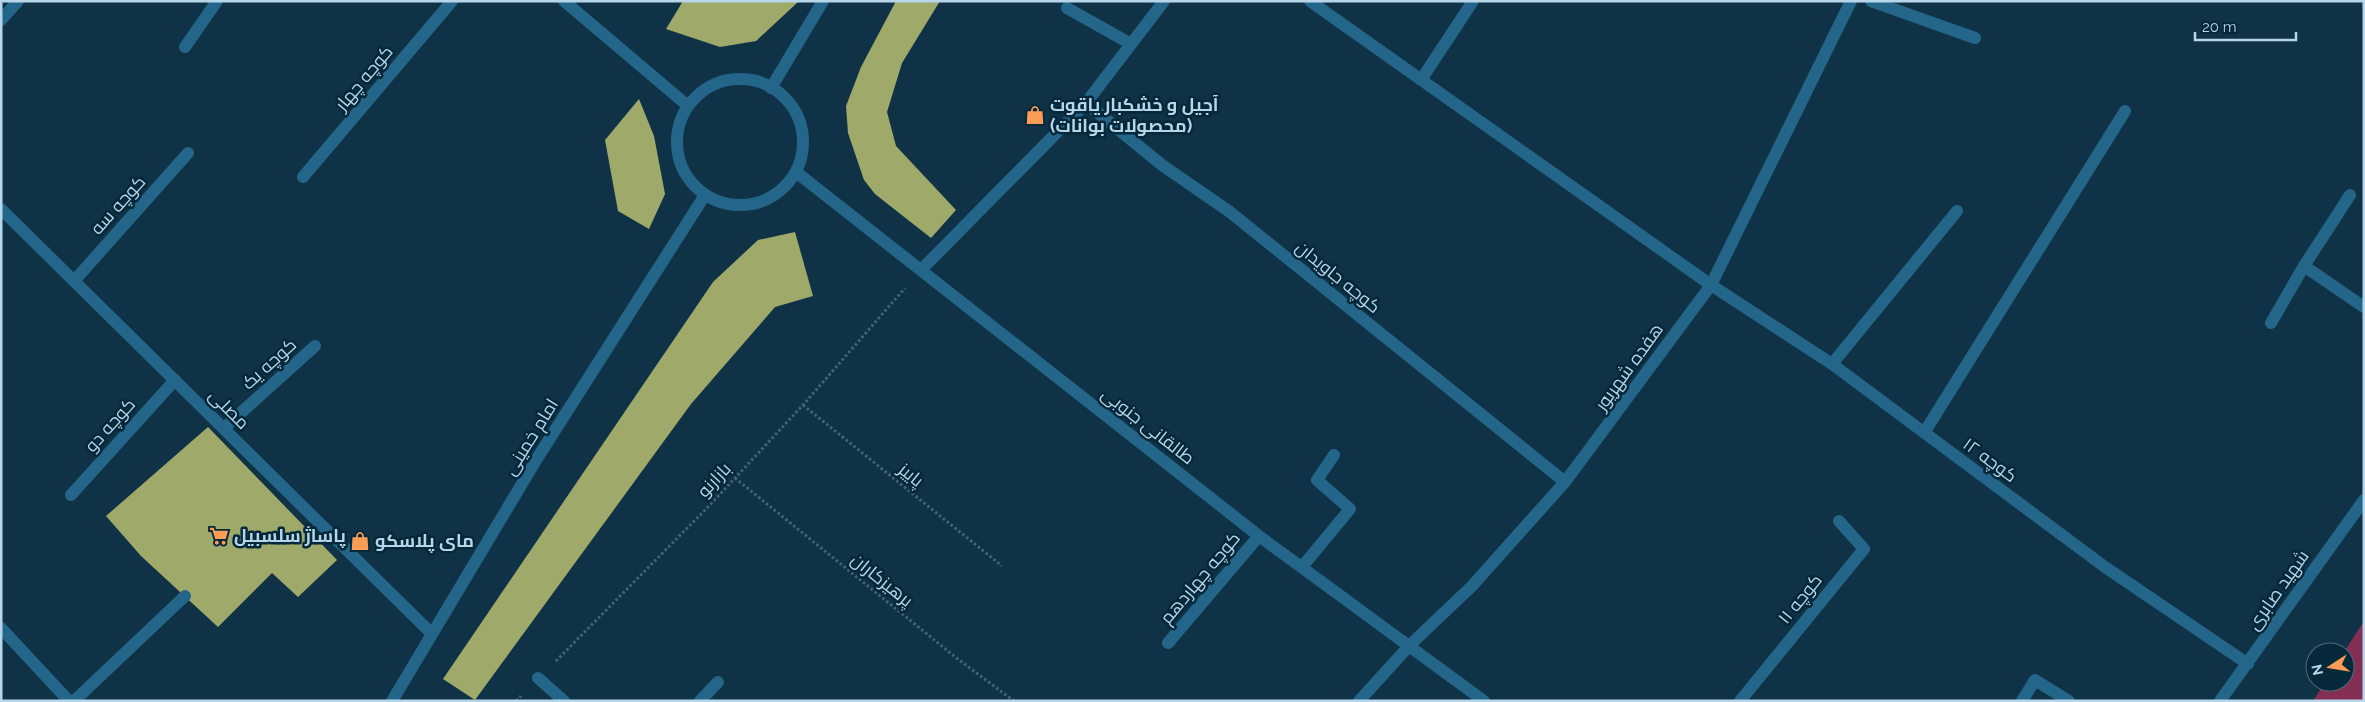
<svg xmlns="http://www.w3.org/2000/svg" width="2365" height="702" font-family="Raleway,Cairo,sans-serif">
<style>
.green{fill:#832e52}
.building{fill:#9faa6a}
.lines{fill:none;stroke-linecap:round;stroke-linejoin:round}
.path{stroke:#436478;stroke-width:3;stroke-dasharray:2.5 2.5;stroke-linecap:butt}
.street{stroke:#24668a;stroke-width:12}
.secondary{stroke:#24668a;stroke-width:12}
.labels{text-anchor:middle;stroke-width:5;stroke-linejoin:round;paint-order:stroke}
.street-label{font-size:18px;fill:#b7d6ea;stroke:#05283b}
.poi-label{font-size:18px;font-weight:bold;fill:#b7d6ea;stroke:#05283b;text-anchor:start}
</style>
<rect width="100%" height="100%" fill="#103246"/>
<path class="green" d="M2364,621V701H2313L2325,682H2345L2344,652Z"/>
<path class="building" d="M683,1H799L756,41L720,47L666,29Z
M896,1H940L902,63L887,112L896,146L956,210L931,238L875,194L864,180L848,133L846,106L861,67Z
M639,99L654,136L665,194L649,229L618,211L605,140Z
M795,232L813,296L775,307L691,404L475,700L443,679L713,282L758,240Z
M208,427L337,560L298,597L272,573L218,627L141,556L106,516Z"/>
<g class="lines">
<path class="path" d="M803,405L1002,566
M735,478L959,660L1014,701
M556,661L709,506L803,405L905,288
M516,701L521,696"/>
<path class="street" d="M1310,1L1711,285L1832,364L2105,567L2248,664
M1871,1L1975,38
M1067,8L1131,44
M1,20L18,1
M185,47L217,1
M1421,80L1473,1
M1086,103L1162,165L1230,212L1565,482
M303,177L452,1
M2304,266L2364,307
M922,269L1086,103L1164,1
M74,281L188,153
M2271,323L2304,266L2350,195
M1832,364L1957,211
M224,428L315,346
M1924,433L2125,111
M71,495L175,380
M1302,567L1350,509L1317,480L1334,455
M1,628L69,701
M1168,643L1259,536
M538,678L564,701
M74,701L185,596
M700,701L718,682
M1740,701L1864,549L1839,521
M2022,701L2035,680L2069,701
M2220,701L2364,500"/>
<path class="secondary" d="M564,1L688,106
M677 142a63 63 0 1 1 126 0a63 63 0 1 1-126 0Z
M771,88L823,1
M796,172L1259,536L1484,701
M1,209L432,634
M392,701L538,457L705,195
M1359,701L1410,645L1472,586L1565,482L1711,285L1851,1"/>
</g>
<defs>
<g id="shop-bare" transform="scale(1.5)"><path d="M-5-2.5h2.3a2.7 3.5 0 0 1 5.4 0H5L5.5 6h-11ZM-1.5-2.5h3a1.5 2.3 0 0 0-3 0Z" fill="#fc9d53" stroke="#05283b" stroke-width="2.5" paint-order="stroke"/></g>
<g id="supermarket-bare" transform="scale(1.5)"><path d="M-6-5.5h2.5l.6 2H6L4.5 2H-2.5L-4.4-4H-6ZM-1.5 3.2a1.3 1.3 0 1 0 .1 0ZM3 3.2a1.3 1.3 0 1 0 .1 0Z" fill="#fc9d53" stroke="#05283b" stroke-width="2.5" paint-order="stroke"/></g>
</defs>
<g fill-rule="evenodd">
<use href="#shop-bare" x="1035" y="115"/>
<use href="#supermarket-bare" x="219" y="536"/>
<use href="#shop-bare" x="360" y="541"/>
</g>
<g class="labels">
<g class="street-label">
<text transform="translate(364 78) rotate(-50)" y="6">کوچه چهار</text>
<text transform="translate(118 205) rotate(-48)" y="6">کوچه سه</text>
<text transform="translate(1338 277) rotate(39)" y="6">کوچه جاویدان</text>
<text transform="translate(269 364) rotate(-42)" y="6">کوچه یک</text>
<text transform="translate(1629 367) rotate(-54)" y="6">هفده شهریور</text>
<text transform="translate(229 409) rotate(45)" y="6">مصلی</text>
<text transform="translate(110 425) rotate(-48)" y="6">کوچه دو</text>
<text transform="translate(1148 426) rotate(38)" y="6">طالقانی جنوبی</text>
<text transform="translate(531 437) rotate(-58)" y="6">امام خمینی</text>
<text transform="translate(1990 460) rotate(36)" y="6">کوچه ۱۲</text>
<text transform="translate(911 475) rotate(39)" y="6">پاییز</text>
<text transform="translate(714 480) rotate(-47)" y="6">بازارنو</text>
<text transform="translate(1200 578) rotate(-50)" y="6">کوچه چهاردهم</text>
<text transform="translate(882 580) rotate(39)" y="6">پرهیزکاران</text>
<text transform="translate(2278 590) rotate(-55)" y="6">شهید صابری</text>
<text transform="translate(1800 599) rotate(-51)" y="6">کوچه ۱۱</text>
</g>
<g class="poi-label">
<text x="1050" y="111">آجیل و خشکبار یاقوت<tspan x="1050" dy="21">(محصولات بوانات)</tspan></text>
<text x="234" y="542">پاساژ سلسبیل</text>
<text x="375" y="547">مای پلاسکو</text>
</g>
</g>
<rect width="2365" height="702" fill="none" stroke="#b7d6ea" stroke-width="5"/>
<g transform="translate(2330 667) rotate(258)"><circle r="24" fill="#05283b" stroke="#4c6e81"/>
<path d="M0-4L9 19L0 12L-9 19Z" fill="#fc9d53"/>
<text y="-8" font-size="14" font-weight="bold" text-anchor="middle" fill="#b7d6ea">N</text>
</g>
<path d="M2195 32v8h101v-8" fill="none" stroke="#b7d6ea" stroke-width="2.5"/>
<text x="2202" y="32" font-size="15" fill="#b7d6ea" stroke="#05283b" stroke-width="4" paint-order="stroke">20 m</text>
</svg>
